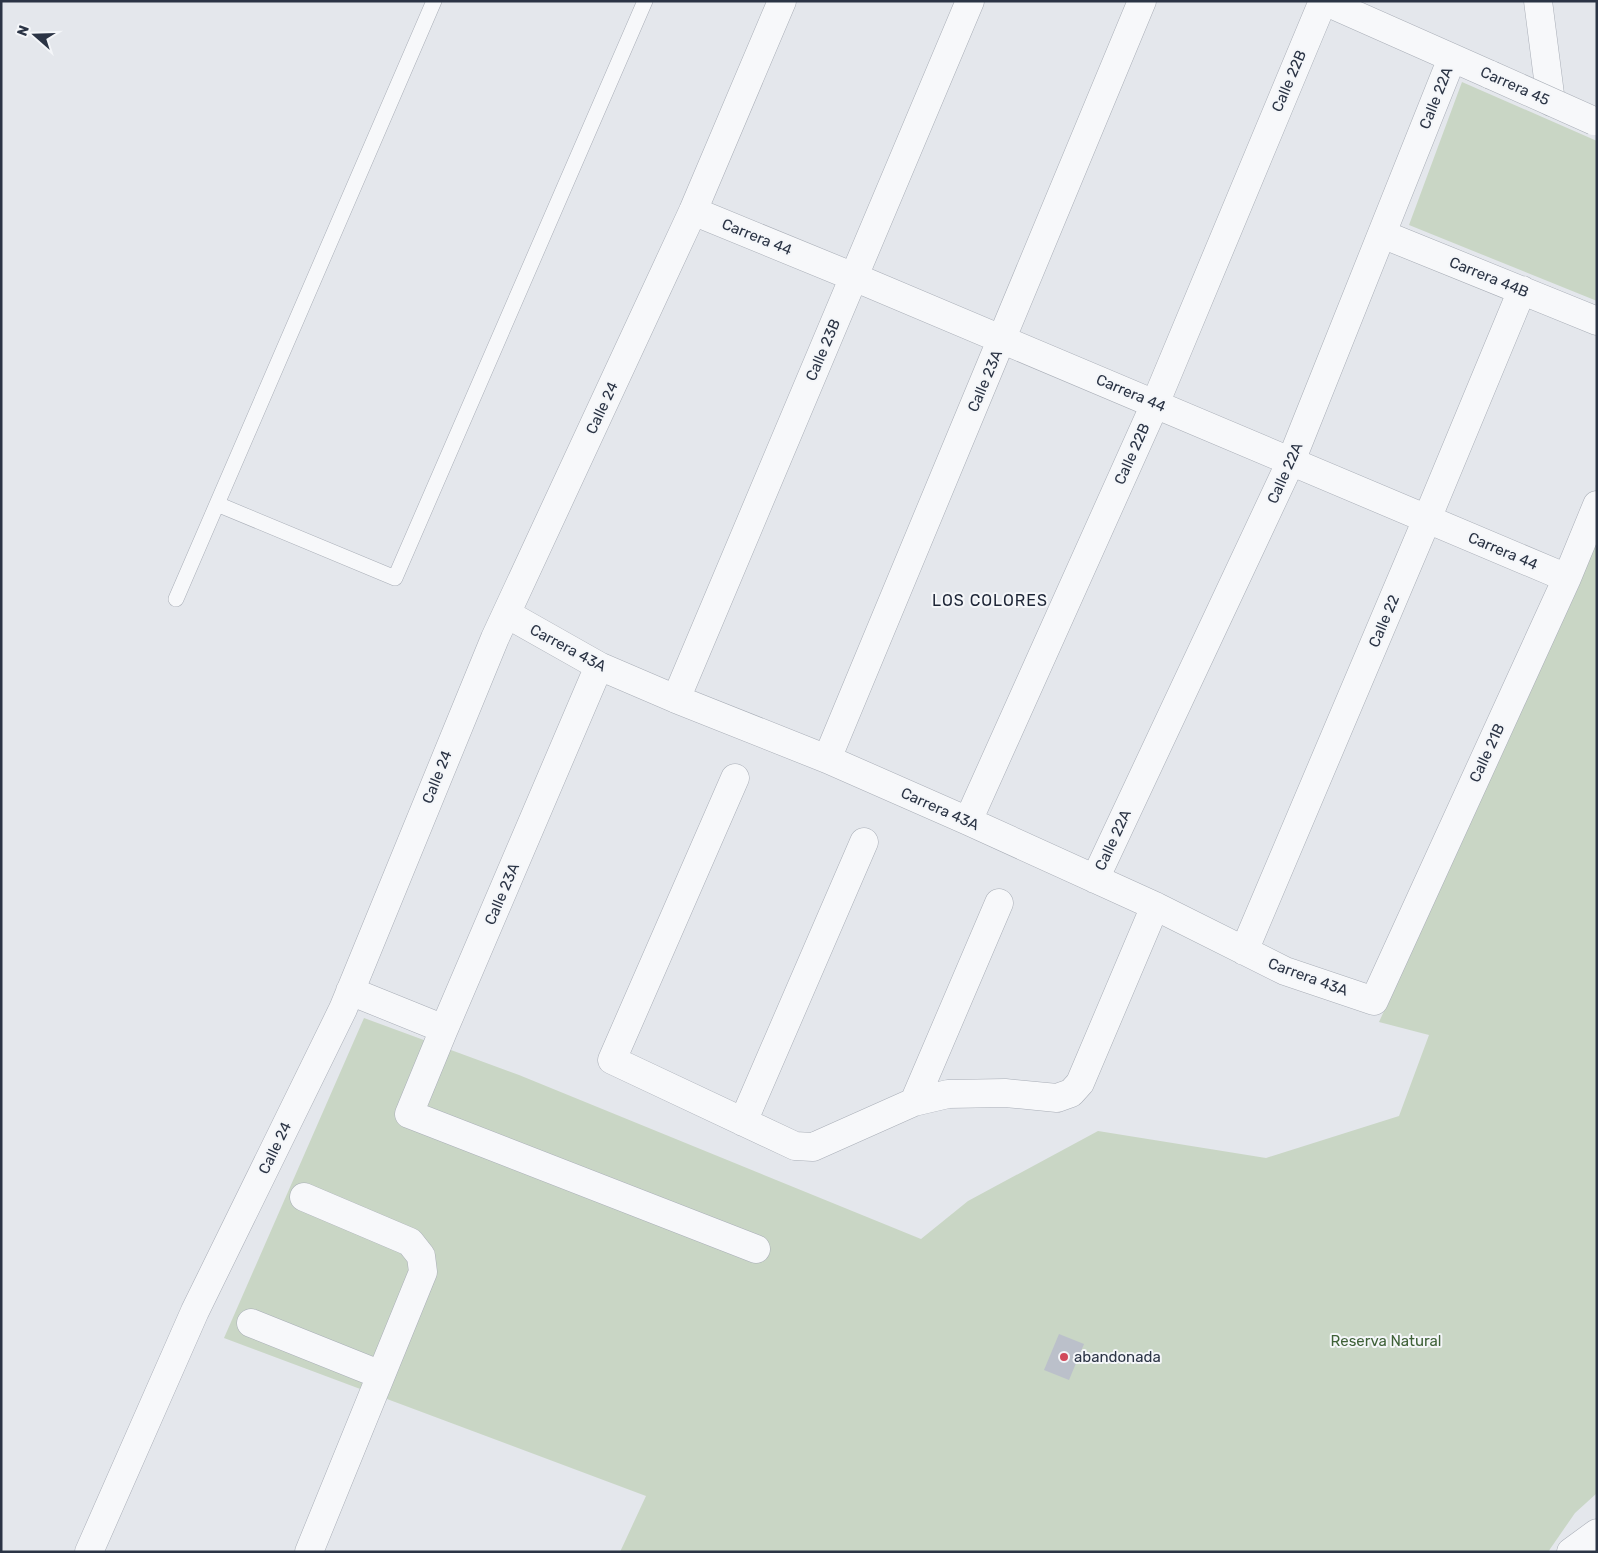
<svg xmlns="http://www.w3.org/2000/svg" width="1598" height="1553" font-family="Rubik,sans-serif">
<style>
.green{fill:#c9d6c5}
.building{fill:#bbc0ca}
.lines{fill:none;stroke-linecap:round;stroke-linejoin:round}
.service-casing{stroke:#a9aeb7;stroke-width:16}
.minor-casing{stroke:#a9aeb7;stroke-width:29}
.service{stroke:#f7f8fa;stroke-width:15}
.minor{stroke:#f7f8fa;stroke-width:28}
.minor-bridge-casing{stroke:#a9aeb7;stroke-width:29;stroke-linecap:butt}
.minor-bridge{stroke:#f7f8fa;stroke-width:28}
.poi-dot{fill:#d1495b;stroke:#f4f6f9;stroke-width:2}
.labels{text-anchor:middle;stroke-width:4;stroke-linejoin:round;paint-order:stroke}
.street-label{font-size:15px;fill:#2b3445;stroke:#f4f6f9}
.park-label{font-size:15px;fill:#3f6138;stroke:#f4f6f9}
.poi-label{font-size:15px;fill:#2b3445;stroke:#f4f6f9;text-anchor:start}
.neighbourhood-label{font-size:16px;letter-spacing:1px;fill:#1d2536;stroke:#f4f6f9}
</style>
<rect width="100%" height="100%" fill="#e4e7ec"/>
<path class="green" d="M1462,82L1597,141V301L1409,225Z
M1597,527V1493L1575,1513L1548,1552H620L646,1496L224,1338L364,1018L519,1075L921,1239L968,1201L1098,1131L1266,1158L1399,1116L1429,1035L1379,1022L1420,932Z"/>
<path class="building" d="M1059,1334L1084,1344L1069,1380L1044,1370Z"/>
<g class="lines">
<g class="service-casing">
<path id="service" d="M217,504L395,578L645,1
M176,599L434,1"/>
</g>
<g class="minor-casing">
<path id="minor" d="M1324,1L1491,75
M1538,1L1551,102
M693,211L854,277L1567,578
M1382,234L1597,321
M507,614L599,666L676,699L827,759L968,821L1155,906L1285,971L1374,1001L1567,578L1597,505
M676,699L970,1
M827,759L1142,1
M735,778L612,1060L795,1146L813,1147L914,1102L948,1094L1005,1093L1057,1098L1071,1093L1080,1083L1155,906
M968,821L1155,404L1323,1
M1095,879L1291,461L1452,58
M1244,951L1427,519L1522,290
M350,991L444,1029L599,666
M444,1029L409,1114L756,1249
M914,1102L999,903
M743,1122L864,842
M304,1197L410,1242L421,1256L423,1272L309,1552
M251,1323L381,1375
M89,1552L195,1311L343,1009L495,638L693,211L782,1
M1571,1552L1597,1533"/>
</g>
<use href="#service" class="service"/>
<use href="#minor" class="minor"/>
<g class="minor-bridge-casing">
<path id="minor-bridge" d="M1491,75L1594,121"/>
</g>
<use href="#minor-bridge" class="minor-bridge"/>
</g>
<circle class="poi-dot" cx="1064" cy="1357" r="5"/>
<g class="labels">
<g class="street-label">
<text transform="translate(1289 81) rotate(-67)" y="5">Calle 22B</text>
<text transform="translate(1515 86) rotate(24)" y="5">Carrera 45</text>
<text transform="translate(1436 98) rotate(-68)" y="5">Calle 22A</text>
<text transform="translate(757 237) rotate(22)" y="5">Carrera 44</text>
<text transform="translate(1489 277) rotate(22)" y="5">Carrera 44B</text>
<text transform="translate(823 350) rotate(-67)" y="5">Calle 23B</text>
<text transform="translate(985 381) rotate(-67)" y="5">Calle 23A</text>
<text transform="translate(1131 393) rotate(23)" y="5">Carrera 44</text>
<text transform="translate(602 408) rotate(-65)" y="5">Calle 24</text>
<text transform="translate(1132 454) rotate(-66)" y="5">Calle 22B</text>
<text transform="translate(1285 473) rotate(-66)" y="5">Calle 22A</text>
<text transform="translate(1503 551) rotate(23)" y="5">Carrera 44</text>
<text transform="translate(1384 621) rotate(-67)" y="5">Calle 22</text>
<text transform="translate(568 648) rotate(28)" y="5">Carrera 43A</text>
<text transform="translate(1487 753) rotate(-65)" y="5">Calle 21B</text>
<text transform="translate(437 777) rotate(-68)" y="5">Calle 24</text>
<text transform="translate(940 809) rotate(24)" y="5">Carrera 43A</text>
<text transform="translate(1113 840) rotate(-65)" y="5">Calle 22A</text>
<text transform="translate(502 894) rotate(-67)" y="5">Calle 23A</text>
<text transform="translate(1308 977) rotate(20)" y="5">Carrera 43A</text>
<text transform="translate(275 1148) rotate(-64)" y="5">Calle 24</text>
</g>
<g class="park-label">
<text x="1386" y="1346">Reserva Natural</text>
</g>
<g class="poi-label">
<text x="1074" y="1362">abandonada</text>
</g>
<g class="neighbourhood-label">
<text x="990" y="606">LOS COLORES</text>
</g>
</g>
<rect width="1598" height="1553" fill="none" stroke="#2b3445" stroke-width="5"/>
<g transform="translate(35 35) rotate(290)" stroke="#f4f6f9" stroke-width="4" paint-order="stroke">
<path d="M0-4L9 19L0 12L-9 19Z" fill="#2b3445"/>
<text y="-8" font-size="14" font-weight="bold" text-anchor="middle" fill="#2b3445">N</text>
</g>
</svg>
